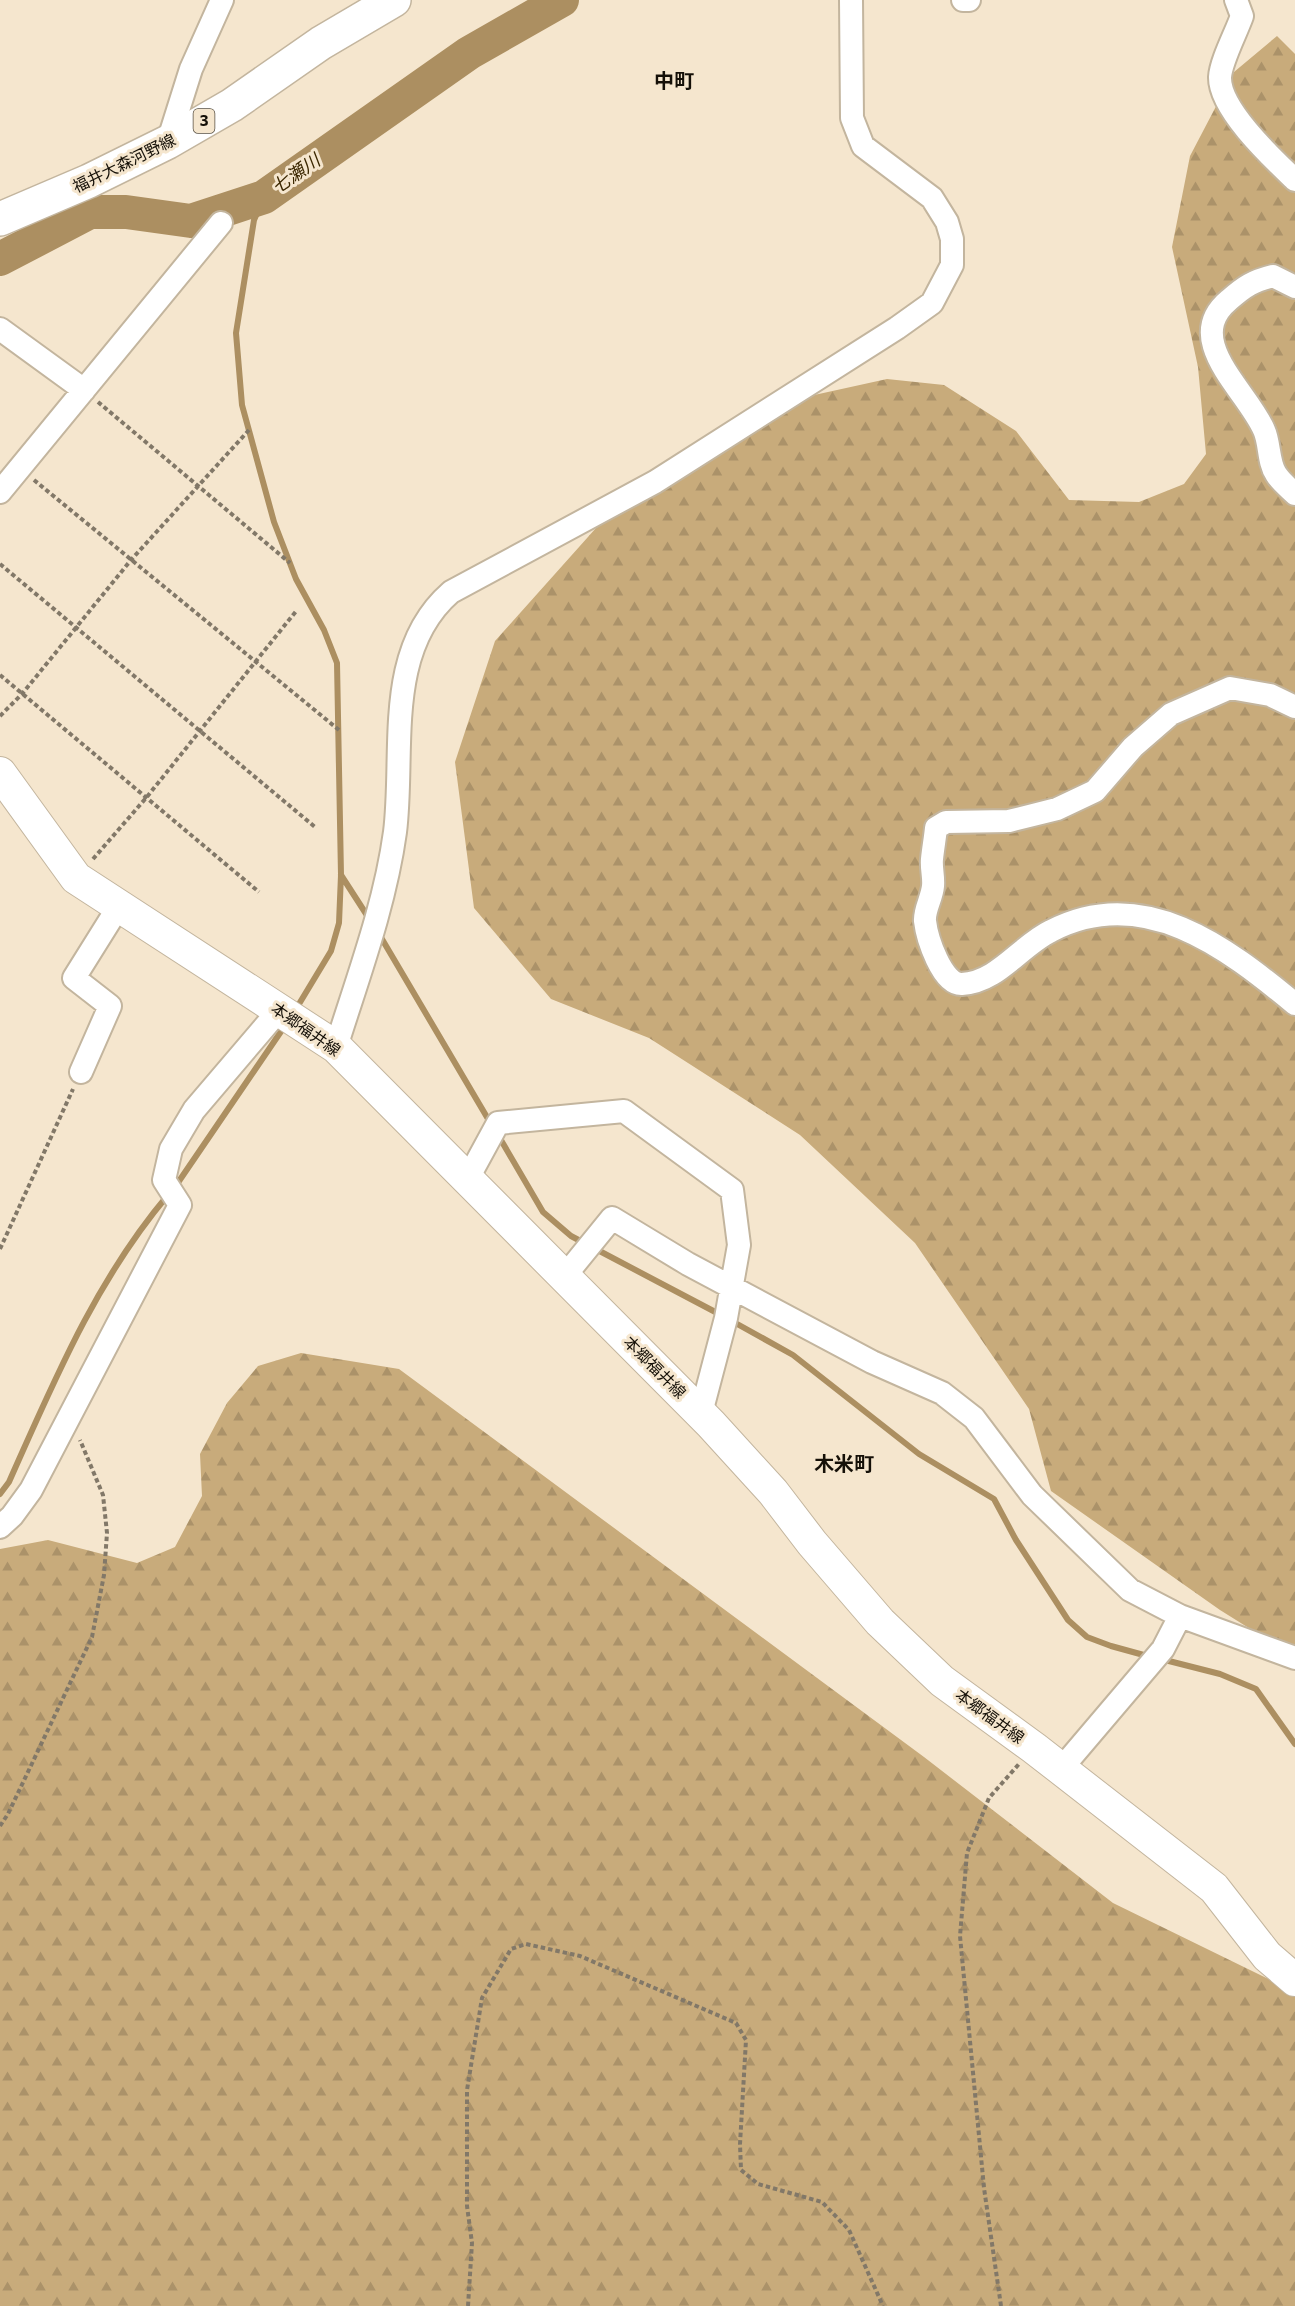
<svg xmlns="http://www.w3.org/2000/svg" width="1295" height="2306" font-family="Commissioner,'Noto Sans JP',sans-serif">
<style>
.forest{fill:url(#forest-firs)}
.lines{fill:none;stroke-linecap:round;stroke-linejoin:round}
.stream{stroke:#ac8f61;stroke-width:6}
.river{stroke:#ac8f61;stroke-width:34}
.minor-casing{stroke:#c3b59e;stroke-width:26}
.secondary-casing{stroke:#c3b59e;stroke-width:34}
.primary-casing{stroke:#c3b59e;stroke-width:36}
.path{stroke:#827868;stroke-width:4;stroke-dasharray:4.5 3;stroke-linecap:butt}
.minor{stroke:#fff;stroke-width:22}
.secondary{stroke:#fff;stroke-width:32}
.primary{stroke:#fff;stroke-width:33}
.labels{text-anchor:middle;stroke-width:6;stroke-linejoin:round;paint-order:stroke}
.shield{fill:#f5e6ce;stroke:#585043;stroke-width:1.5}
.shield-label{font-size:15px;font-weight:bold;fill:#151008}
.street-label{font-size:16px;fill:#151008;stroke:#f5e6ce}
.water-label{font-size:18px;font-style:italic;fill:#3b2700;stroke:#f5e6ce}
.quarter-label{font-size:20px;font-weight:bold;fill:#151008;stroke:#f5e6ce}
</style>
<defs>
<pattern id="forest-firs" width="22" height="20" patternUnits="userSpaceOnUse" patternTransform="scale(1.5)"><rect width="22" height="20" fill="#c8ab7b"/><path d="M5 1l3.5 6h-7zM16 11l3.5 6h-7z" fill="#ab9269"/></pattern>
</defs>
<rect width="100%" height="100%" fill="#f5e6ce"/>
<path class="forest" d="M1277,36L1295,54V1657L1220,1610L1051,1491L1029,1409L915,1243L800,1135L649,1038L551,999L474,908L455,762L495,641L596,528L760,407L887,379L944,385L1016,431L1069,500L1139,502L1184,484L1206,454L1198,367L1172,247L1190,156L1234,72Z
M301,1353L399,1369L924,1757L1113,1903L1295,1992V2306H0V1549L48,1540L137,1563L175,1547L202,1496L200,1454L227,1403L258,1366Z"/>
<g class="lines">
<path class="stream" d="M264,197L254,220L236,333L242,405L274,522L296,579L324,630L337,663L341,875L339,923L331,951L296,1009
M341,875L370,920
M379,934L491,1124
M498,1135L543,1212L571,1236L721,1315
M175,1187L282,1030
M730,1320L793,1355L919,1454L994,1499L1016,1540L1068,1620L1087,1637L1111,1646L1151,1657
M0,1494L9,1482C54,1381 96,1280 168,1195
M1161,1659L1220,1674L1256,1689L1295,1744"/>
<path class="river" d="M0,259L90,212H126L191,221L264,197L469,53L562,0"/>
<g class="minor-casing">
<path id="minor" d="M963,0H969
M1236,0L1242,16C1236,33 1221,61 1220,77C1219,109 1273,159 1295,180
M168,142L191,69L222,0
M1295,287L1273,276C1253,281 1245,286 1229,300C1181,340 1247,390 1264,430C1270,443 1268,462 1276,474C1280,481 1289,488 1295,494
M0,329L84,390
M0,492L221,223
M1295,707L1270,695L1230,688L1171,714L1133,747L1095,791L1057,809L1009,821L946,822L936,828C935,838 933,849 932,859C931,868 934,877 933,886C932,898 924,910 925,921C927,938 942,985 962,984C998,982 1020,946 1051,931C1143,883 1226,947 1295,1004
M336,1047C358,977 385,905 395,832C405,752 383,651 451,592L655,482L897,328L932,303L952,265V239L947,222L932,198L863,146L852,118L851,0
M81,1072L110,1006L74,978L119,906
M467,1180L498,1123L624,1111L732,1190L739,1245L726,1318L701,1413
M564,1277L612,1218L688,1264L872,1362L942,1393L974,1418L1032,1495L1130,1590L1180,1616
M0,1527L12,1516L31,1490L180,1205L164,1180L171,1149L194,1110L280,1009
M1061,1769L1163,1649L1180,1616L1295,1658"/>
</g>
<g class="secondary-casing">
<path id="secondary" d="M0,773L76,878L336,1047L711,1424L773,1492L812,1543L880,1622L942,1681L1034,1748L1214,1888L1267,1956L1295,1980"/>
</g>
<g class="primary-casing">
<path id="primary" d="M0,219L89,181L168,142L232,105L321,43L394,0"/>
</g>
<path class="path" d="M98,402L290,563
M34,480L339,730
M0,564L315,827
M0,675L259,892
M0,716L22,694L131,560L249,430
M93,859L146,798L297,610
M0,1249L73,1089
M0,1826L8,1814L92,1637L104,1575L107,1533L103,1495L80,1440
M468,2306L472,2243L467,2206V2090L482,1998L511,1949L526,1944L580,1956L736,2023L746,2040L740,2144L741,2170L758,2184L822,2202L849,2230L883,2306
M1001,2306L984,2188L960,1936L967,1853L989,1798L1019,1764"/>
<use href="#minor" class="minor"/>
<use href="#secondary" class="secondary"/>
<use href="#primary" class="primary"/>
</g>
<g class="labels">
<rect class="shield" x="193.5" y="109" width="21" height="24" rx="4.5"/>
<g class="shield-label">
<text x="204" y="126">3</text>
</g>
<g class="street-label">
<text transform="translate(124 163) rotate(-26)" y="6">福井大森河野線</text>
<text transform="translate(306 1029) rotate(35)" y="6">本郷福井線</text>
<text transform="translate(655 1367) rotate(45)" y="6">本郷福井線</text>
<text transform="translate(990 1716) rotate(36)" y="6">本郷福井線</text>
</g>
<g class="water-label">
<text transform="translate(296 174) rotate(-35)" y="6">七瀬川</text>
</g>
<g class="quarter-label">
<text x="674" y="88">中町</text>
<text x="844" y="1471">木米町</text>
</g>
</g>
</svg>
